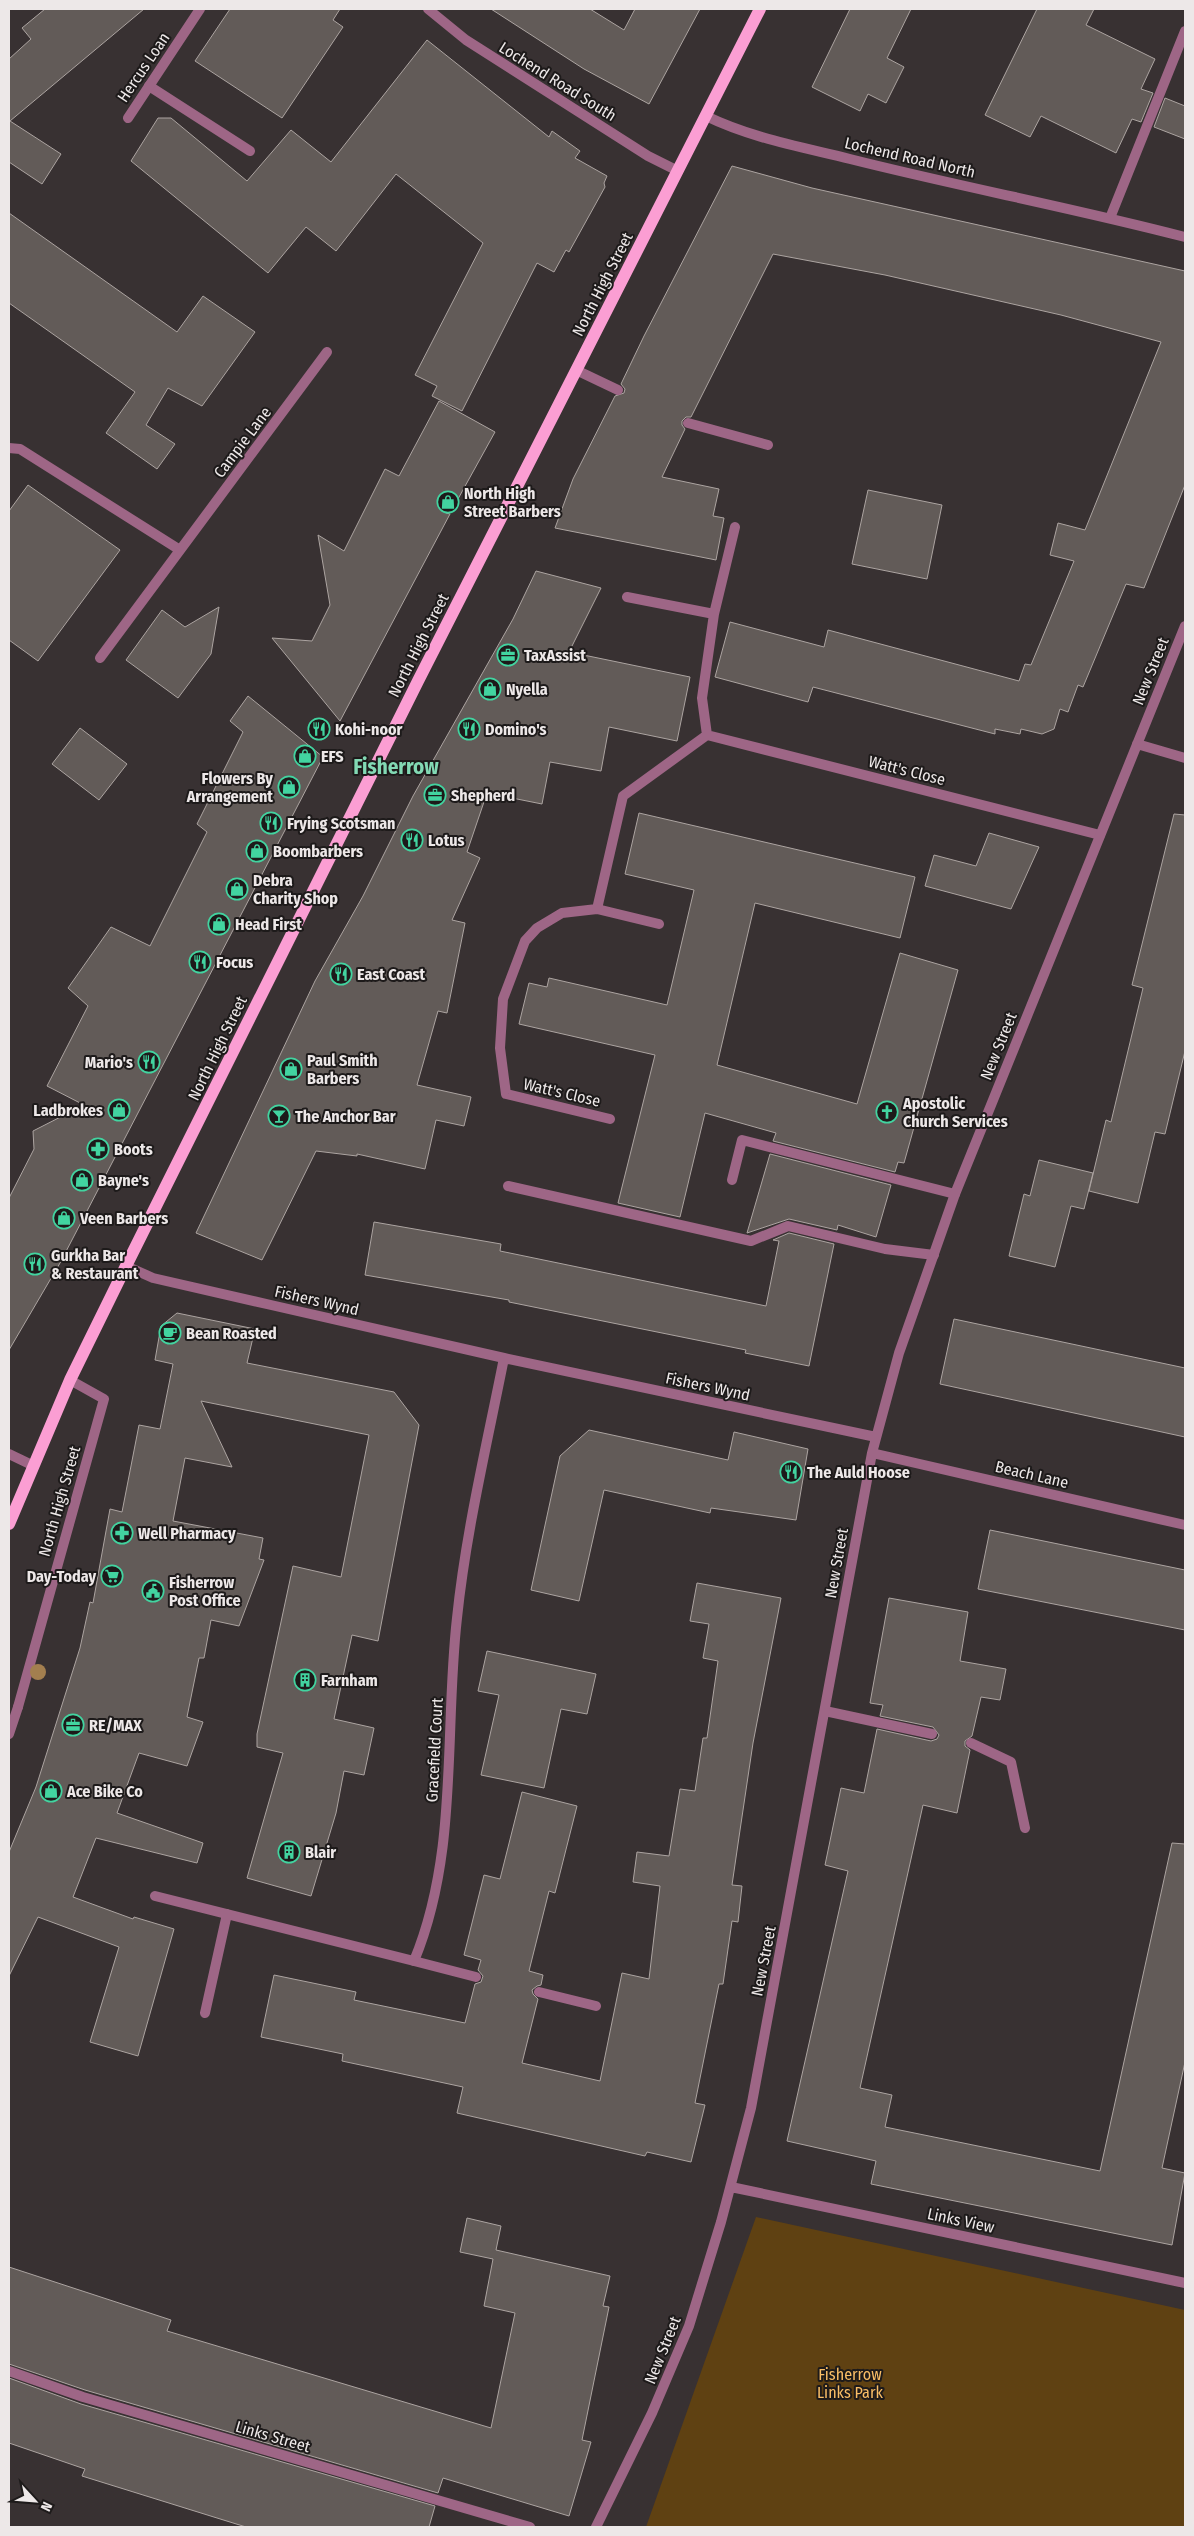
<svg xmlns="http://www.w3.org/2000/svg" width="1194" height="2536" font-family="'Fira Sans Condensed',sans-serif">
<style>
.green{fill:#5f4112}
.building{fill:#625b58;stroke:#aca4a1}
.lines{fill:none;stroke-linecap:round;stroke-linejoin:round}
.service{stroke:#9e6686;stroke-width:10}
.pedestrian{stroke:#9e6686;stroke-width:10}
.minor{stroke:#9e6686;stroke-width:10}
.primary{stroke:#fb9ed3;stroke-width:12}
.tree{fill:#a37f4f}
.labels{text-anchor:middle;stroke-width:4;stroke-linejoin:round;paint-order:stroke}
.street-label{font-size:16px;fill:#ede8e8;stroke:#1d1a1a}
.poi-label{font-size:16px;font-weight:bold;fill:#ede8e8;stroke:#1d1a1a;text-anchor:start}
.park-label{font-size:16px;fill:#fabe66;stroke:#1d1a1a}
.district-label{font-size:21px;font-weight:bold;fill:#82d9b4;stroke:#1d1a1a}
</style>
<rect width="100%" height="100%" fill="#383132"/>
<path class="green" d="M756,2217L1185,2310V2527H646Z"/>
<path class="building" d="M45,9H144L10,121L61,154L42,184L9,162V59L31,39L22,28Z
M230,9H340L333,20L343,27L282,118L195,61Z
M491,9H590L624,30L635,9H700L649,104L584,69Z
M850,9H911L887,58L904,67L886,103L868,94L860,111L812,87Z
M1037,9H1094L1086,25L1155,59L1141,89L1153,93L1141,122L1132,119L1116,153L1041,116L1030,137L985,115Z
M427,40L549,137L552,131L580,151L575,158L607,176L604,183L605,187L569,252L566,250L554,272L537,263L462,411L432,396L437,386L415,375L483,243L396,174L336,251L306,227L268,273L131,161L158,118H171L247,181L291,130L331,162Z
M1165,98L1185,106V139L1154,127Z
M732,166L812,188L1185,271V485L1144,588L1126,584L1083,687L1078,685L1068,712L1060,709L1054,729L1042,734L1021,729L1020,734L995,729V734L813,687L808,702L715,677L730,622L824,647L828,630L1019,681L1025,664L1031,665L1074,561L1050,555L1058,523L1085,530L1161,342L1061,315L885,275L773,254L691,417H686L682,421V425L685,429L662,477L719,489L713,516L724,518L716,560L555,528L573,479L615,396L624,393L625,389L621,384L644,336Z
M9,213L177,332L203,296L255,332L202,406L168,388L146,425L175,444L157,469L106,433L135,392L9,303Z
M439,401L495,432L453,508L448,507L446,513L450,514L340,721L272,638L312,641L330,605L318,535L344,551L385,469L399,476Z
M28,485L120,550L38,661L9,640V511Z
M868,490L942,505L927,579L852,564Z
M536,571L601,588L569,652L690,677L677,741L609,727L601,771L550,762L542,804L487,793L467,852L480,858L452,920L465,923L447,1013L438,1011L417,1085L471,1097L464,1126L436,1120L425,1169L357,1154V1156L316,1151L262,1260L196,1233L315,981L363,896L413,796L513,619Z
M219,607L211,654L178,698L126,660L162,610L185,627Z
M248,696L323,757L60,1263L9,1350V1198L34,1149L33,1131L84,1105L47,1086L88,1006L68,988L111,927L150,946L207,832L197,824L243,732L230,721Z
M80,728L127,764L99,800L52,764Z
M639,813L915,877L900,938L755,903L717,1065L857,1104L900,953L958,970L904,1163L898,1162L895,1172L773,1141L776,1133L705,1113L680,1217L618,1203L655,1055L519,1024L529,983L547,987L549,978L667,1005L694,890L625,874Z
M1174,814L1185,815V1051L1165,1134L1155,1132L1138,1203L1089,1191L1106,1120L1111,1122L1143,988L1132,985Z
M989,833L1039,847L1011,909L925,886L934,855L976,866Z
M770,1154L891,1185L876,1237L838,1225L837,1230L789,1219L747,1233Z
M1039,1160L1093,1173L1084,1209L1071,1206L1055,1267L1009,1256L1024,1194L1030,1196Z
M374,1222L501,1244L500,1251L766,1306L779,1241L773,1240L789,1233L834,1244L809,1366L745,1353L746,1350L509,1302V1300L365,1275Z
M177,1313L255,1329L247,1363L394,1392L419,1425L378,1641L352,1635L334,1719L374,1728L364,1775L344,1771L336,1813L311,1896L247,1878L283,1753L257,1747V1734L293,1566L341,1577L369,1435L201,1401L232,1467L185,1458L173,1521L263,1538L259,1559L264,1560L239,1626L211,1620L204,1658H199L187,1717L203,1722L187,1766L139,1753L117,1813L203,1843L197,1863L96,1838L73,1897L133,1919L134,1917L174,1929L138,2056L90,2042L119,1947L38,1917L9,1976V1852L36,1787L80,1648L90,1602L93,1603L110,1509L122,1512L139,1425L160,1429L173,1364L155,1360L161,1326Z
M954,1319L1185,1368V1437L940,1384Z
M589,1430L728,1460L734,1432L808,1449L796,1520L711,1508L710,1513L604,1490L579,1601L531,1590L560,1456Z
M990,1530L1185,1570V1630L978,1589Z
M697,1583L781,1598L753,1743L739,1837L732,1885L742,1886L738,1922L732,1921L723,1984H719L695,2103L705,2105L691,2162L647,2152L645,2156L457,2113L463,2087L342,2061L343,2054L261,2037L274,1975L356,1992L354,2000L465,2023L475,1984L481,1982L483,1976L478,1970L481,1960L464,1955L484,1875L500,1879L522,1792L577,1806L555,1893L549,1891L529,1971L543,1975L541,1985L537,1986L532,1990L533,1994L538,1999L522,2063L600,2081L622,1973L649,1979L660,1886L633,1882L637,1852L669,1856L680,1789L695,1791L703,1738H707L718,1661L703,1658L709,1624L690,1621Z
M889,1598L968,1612L960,1661L1006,1669L1000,1700L981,1697L972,1736L965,1741V1746L970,1750L957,1813L923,1805L860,2088L892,2095L885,2127L1100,2171L1172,1843L1185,1844V2062L1162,2168L1185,2173L1172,2245L871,2184L876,2161L787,2141L848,1871L825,1865L841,1788L864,1793L877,1729L931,1741L937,1739L939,1735L933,1727L880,1716L883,1705L870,1703Z
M487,1651L596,1674L587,1714L561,1709L544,1788L481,1775L499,1695L478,1691Z
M467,2218L501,2226L496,2250L610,2276L603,2306L609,2307L582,2440L591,2442L569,2516L443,2478L438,2493L85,2390L9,2364V2267L171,2320L167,2331L491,2428L515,2313L484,2306L493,2259L460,2252Z
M9,2378L81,2404L435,2506L429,2527H246L82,2476L85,2469L9,2443Z"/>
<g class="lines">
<path class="service" d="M149,86L250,151
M1110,218L1185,31
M576,370L618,390
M688,423L768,445
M627,597L714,614
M707,735L1100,835
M597,909L659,924
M610,1119L506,1094L500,1048L503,999L525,941L537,928L562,913L597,909L623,796L707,735L702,698L714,614L735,527
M732,1180L742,1140L955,1194
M508,1186L751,1241L788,1226L885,1249L934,1255
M825,1711L932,1734
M971,1743L1011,1762L1025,1828
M414,1961L476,1977
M539,1992L596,2006"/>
<path class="pedestrian" d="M18,1707L104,1399L70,1380"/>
<path class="minor" d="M428,9L466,40L648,156L678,171
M706,116C751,138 802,147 850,159C961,187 1074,208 1185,237
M128,118L200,9
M9,448L20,449L180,550
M100,658L327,352
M1137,744L1185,758
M126,1266L153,1278L271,1305L504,1358L876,1437
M872,1453L1185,1525
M9,1454L34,1466
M9,1734L18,1707
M155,1896L414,1961C459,1853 444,1732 457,1618C466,1531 487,1444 504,1358
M205,2013L227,1914
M731,2187L1185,2283
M9,2371L83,2397L530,2527
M596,2527L652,2413L689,2326L721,2222L751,2108L872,1453L899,1353L955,1194L1185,626"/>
<path class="primary" d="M9,1524L70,1380L126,1266L418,681L760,9"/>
</g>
<circle class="tree" cx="38" cy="1672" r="8"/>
<defs>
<g id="shop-ring" transform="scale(1.125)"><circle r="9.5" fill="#1d1a1a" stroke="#42d4a0" stroke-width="1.5"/><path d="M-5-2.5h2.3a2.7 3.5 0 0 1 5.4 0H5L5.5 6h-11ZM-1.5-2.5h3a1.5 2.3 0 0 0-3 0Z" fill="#42d4a0"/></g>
<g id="office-ring" transform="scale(1.125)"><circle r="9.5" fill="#1d1a1a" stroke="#42d4a0" stroke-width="1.5"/><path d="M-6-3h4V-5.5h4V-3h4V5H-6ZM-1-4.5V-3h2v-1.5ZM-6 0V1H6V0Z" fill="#42d4a0"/></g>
<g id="restaurant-ring" transform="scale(1.125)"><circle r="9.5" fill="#1d1a1a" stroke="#42d4a0" stroke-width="1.5"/><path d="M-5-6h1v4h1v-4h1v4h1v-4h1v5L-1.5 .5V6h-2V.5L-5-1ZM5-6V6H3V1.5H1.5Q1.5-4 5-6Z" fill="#42d4a0"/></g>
<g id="church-ring" transform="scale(1.125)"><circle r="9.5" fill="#1d1a1a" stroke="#42d4a0" stroke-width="1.5"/><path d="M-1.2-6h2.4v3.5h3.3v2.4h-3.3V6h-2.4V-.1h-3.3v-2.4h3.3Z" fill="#42d4a0"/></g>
<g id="bar-ring" transform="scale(1.125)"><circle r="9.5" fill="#1d1a1a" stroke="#42d4a0" stroke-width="1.5"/><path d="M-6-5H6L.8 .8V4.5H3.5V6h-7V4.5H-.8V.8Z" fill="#42d4a0"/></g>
<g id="pharmacy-ring" transform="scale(1.125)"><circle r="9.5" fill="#1d1a1a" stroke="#42d4a0" stroke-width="1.5"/><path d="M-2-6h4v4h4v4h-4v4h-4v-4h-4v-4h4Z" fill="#42d4a0"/></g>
<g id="cafe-ring" transform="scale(1.125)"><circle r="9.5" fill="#1d1a1a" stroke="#42d4a0" stroke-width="1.5"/><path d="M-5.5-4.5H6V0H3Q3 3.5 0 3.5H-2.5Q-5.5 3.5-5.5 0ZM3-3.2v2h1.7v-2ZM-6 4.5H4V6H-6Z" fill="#42d4a0"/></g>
<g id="supermarket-ring" transform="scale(1.125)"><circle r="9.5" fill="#1d1a1a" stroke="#42d4a0" stroke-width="1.5"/><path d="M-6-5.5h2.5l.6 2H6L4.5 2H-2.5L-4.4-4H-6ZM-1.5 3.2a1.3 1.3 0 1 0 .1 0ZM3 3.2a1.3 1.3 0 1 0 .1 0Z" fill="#42d4a0"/></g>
<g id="civic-ring" transform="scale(1.125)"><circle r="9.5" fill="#1d1a1a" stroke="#42d4a0" stroke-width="1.5"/><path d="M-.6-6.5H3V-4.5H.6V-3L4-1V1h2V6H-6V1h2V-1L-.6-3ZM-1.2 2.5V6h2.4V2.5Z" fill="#42d4a0"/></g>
<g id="building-ring" transform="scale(1.125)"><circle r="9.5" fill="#1d1a1a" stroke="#42d4a0" stroke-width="1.5"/><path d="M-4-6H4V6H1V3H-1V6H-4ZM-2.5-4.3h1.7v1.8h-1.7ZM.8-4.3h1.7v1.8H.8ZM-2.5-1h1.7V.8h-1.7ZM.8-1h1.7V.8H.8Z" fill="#42d4a0"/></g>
</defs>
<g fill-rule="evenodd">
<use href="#shop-ring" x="448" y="502"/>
<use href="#office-ring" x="508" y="655"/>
<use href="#shop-ring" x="490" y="689"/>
<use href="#restaurant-ring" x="319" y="729"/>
<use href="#restaurant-ring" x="469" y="729"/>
<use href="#shop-ring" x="305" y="756"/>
<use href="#shop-ring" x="289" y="787"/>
<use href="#office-ring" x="435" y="795"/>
<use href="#restaurant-ring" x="271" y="823"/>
<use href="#restaurant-ring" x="412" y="840"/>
<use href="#shop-ring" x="257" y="851"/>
<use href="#shop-ring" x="237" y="889"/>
<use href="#shop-ring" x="219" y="924"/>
<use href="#restaurant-ring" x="200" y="962"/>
<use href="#restaurant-ring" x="341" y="974"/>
<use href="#restaurant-ring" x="149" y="1062"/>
<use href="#shop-ring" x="291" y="1069"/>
<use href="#shop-ring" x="119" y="1110"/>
<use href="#church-ring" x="887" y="1112"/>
<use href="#bar-ring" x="279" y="1116"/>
<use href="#pharmacy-ring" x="98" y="1149"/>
<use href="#shop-ring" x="82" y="1180"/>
<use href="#shop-ring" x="64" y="1218"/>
<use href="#restaurant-ring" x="35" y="1264"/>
<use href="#cafe-ring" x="170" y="1333"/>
<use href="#restaurant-ring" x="791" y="1472"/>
<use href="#pharmacy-ring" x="122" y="1533"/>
<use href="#supermarket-ring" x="112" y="1576"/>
<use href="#civic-ring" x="153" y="1591"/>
<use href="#building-ring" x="305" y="1680"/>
<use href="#office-ring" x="73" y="1725"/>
<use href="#shop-ring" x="51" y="1791"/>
<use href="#building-ring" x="289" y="1852"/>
</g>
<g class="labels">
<g class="street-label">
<text transform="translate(143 67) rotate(-56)" y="6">Hercus Loan</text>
<text transform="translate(558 81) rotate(32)" y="6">Lochend Road South</text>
<text transform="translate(910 157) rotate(13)" y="6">Lochend Road North</text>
<text transform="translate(602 284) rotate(-63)" y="6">North High Street</text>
<text transform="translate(242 442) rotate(-53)" y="6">Campie Lane</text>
<text transform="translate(418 645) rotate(-63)" y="6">North High Street</text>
<text transform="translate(1150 671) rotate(-68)" y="6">New Street</text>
<text transform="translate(907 770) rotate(14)" y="6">Watt's Close</text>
<text transform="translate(998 1046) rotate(-68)" y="6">New Street</text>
<text transform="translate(217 1048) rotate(-64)" y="6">North High Street</text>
<text transform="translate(562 1092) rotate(13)" y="6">Watt's Close</text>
<text transform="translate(317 1300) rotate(13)" y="6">Fishers Wynd</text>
<text transform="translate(708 1386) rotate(12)" y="6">Fishers Wynd</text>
<text transform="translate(1032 1474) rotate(13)" y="6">Beach Lane</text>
<text transform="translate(59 1501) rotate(-74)" y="6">North High Street</text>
<text transform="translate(836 1563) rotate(-80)" y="6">New Street</text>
<text transform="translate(434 1750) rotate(-87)" y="6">Gracefield Court</text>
<text transform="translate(763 1961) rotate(-79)" y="6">New Street</text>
<text transform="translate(961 2220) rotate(12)" y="6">Links View</text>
<text transform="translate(662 2350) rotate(-68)" y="6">New Street</text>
<text transform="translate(273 2436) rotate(16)" y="6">Links Street</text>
</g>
<g class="poi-label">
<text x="464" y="499">North High<tspan x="464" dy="18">Street Barbers</tspan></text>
<text x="524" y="661">TaxAssist</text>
<text x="506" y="695">Nyella</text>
<text x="335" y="735">Kohi-noor</text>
<text x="485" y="735">Domino's</text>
<text x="321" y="762">EFS</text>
<text x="273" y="784" text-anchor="end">Flowers By<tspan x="273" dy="18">Arrangement</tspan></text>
<text x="451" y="801">Shepherd</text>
<text x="287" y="829">Frying Scotsman</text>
<text x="428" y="846">Lotus</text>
<text x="273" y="857">Boombarbers</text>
<text x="253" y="886">Debra<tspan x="253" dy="18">Charity Shop</tspan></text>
<text x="235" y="930">Head First</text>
<text x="216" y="968">Focus</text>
<text x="357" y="980">East Coast</text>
<text x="307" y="1066">Paul Smith<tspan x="307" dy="18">Barbers</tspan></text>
<text x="133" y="1068" text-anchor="end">Mario's</text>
<text x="903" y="1109">Apostolic<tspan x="903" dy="18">Church Services</tspan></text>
<text x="103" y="1116" text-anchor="end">Ladbrokes</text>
<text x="295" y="1122">The Anchor Bar</text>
<text x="114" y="1155">Boots</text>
<text x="98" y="1186">Bayne's</text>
<text x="80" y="1224">Veen Barbers</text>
<text x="51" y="1261">Gurkha Bar<tspan x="51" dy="18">&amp; Restaurant</tspan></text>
<text x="186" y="1339">Bean Roasted</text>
<text x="807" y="1478">The Auld Hoose</text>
<text x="138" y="1539">Well Pharmacy</text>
<text x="96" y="1582" text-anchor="end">Day-Today</text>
<text x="169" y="1588">Fisherrow<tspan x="169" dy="18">Post Office</tspan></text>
<text x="321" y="1686">Farnham</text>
<text x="89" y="1731">RE/MAX</text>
<text x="67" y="1797">Ace Bike Co</text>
<text x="305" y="1858">Blair</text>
</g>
<g class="park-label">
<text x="850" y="2380">Fisherrow<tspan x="850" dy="18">Links Park</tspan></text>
</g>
<g class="district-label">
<text x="396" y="774">Fisherrow</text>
</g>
</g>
<rect width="1194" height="2536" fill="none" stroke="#ede8e8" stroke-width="20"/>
<g transform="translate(35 2501) rotate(116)" stroke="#1d1a1a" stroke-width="4" paint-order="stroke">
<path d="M0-4L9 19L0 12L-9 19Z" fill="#ede8e8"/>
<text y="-8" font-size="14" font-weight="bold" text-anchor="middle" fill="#ede8e8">N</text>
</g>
</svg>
